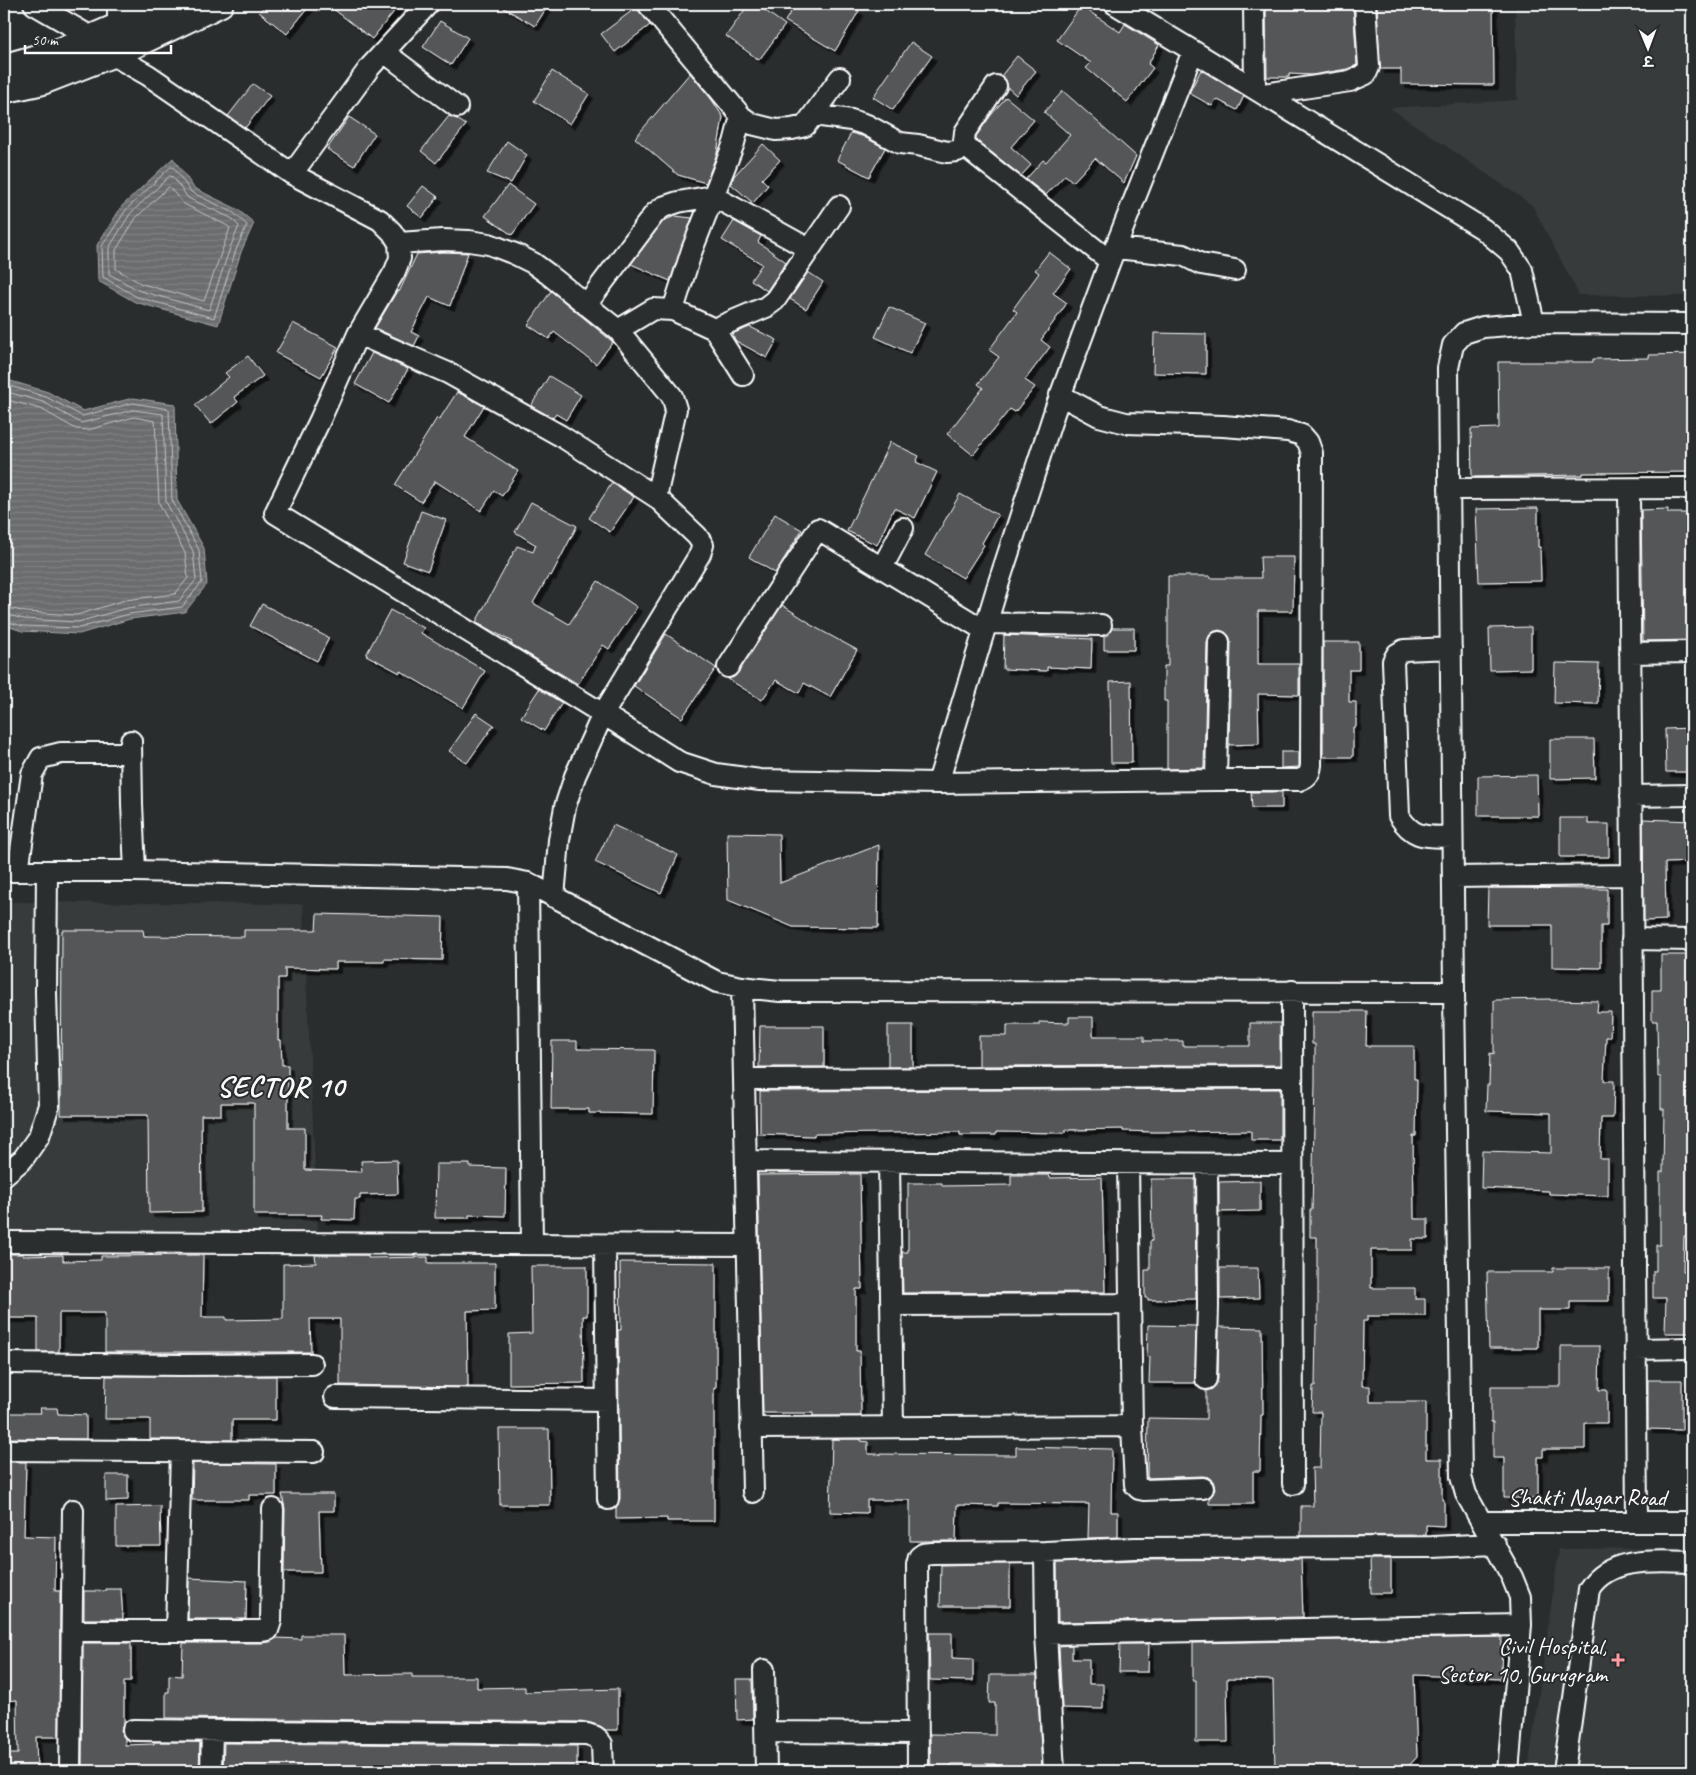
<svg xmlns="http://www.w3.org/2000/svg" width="1696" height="1775" font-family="Caveat,'Playpen Sans Deva',sans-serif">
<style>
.built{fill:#373a3b}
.water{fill:url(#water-rules);stroke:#a6a7a7}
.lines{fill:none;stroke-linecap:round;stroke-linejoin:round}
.shore{stroke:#c3c4c5;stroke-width:1}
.building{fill:#555758;stroke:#fff;filter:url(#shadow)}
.minor-casing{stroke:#fff;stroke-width:24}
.major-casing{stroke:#fff;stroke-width:29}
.minor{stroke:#2a2d2e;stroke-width:20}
.major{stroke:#2a2d2e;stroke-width:25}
.poi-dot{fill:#ff9aa2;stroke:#2a2d2e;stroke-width:2}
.labels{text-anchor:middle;stroke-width:4;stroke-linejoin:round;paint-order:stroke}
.street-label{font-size:24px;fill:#fff;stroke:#2a2d2e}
.poi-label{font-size:24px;fill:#fff;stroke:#2a2d2e;text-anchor:end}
.district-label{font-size:29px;font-weight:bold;letter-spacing:1px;fill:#fff;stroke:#2a2d2e}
</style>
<defs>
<pattern id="water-rules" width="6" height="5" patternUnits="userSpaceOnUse" patternTransform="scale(1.25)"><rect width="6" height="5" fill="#6a6c6d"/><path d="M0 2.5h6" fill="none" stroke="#808283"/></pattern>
<filter id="shadow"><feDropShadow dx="4.5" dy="4.5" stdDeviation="0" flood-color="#0009"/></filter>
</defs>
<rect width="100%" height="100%" fill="#2a2d2e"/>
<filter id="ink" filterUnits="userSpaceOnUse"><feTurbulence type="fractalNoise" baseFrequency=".02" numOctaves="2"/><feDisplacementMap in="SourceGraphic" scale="10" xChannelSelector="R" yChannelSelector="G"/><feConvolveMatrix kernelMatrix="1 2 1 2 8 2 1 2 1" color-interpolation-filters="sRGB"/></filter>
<g filter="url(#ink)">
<path class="built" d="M1515,4H1692V296L1579,295L1532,205L1390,108L1517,100Z
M4,902L303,904L318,1234L4,1230Z
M1692,1548V1771H1528L1559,1549Z"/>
<path class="water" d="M173,158L194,188L237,209L254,223L241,252L218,325L135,302L98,281L97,245L122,206Z
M4,379L48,392L83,411L133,398L175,404L177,500L204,548L207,584L185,612L130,619L79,634L22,631L4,625Z"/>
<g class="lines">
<path class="shore" d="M171,167L174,168L191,192L234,213L247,225L236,250L214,318L137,297L103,277L102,246L126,210Z
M170,176L173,177L188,198L231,218L239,226L230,248L209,310L140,291L109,274V248L130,214Z
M169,187L184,204L226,225L230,228L204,301L142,284L116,269V250L136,218Z
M4,384L46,397L82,416L133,403L169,409L172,500L199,550L202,582L182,607L129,614L79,628L23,626L4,621
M4,391L43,402L81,423L133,410L163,414L166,502L193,551L196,580L179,601L127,608L78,622L24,619L4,614
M4,399L41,409L76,429L88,430L134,417L155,421L159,503L185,553L188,578L175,594L125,600L77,615L26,612L4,607"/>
</g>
<path class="building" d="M266,4H311L287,34L259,12Z
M327,4H400L372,39Z
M497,4H549L535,26Z
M749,4H756L785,25L759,60L726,36Z
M796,4H846L859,11L835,51L785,21Z
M1266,4H1353L1357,65L1347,69L1312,75L1289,74V77H1267Z
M1377,4H1493L1494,85L1401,84V69H1380Z
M1081,6L1120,32L1125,24L1159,45L1148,64L1153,68L1127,102L1086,68L1091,63L1057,40Z
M637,7L650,25L615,52L601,34Z
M440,21L468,38L451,65L423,47Z
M911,42L932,56L893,110L873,97Z
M1017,56L1036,71L1016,95L1008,88L1006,80L1001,76Z
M1201,70L1244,96L1237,110L1216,99L1212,106L1189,93Z
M552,71L589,94L570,124L534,101Z
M690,73L712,100L723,117L717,153L706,183L678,175L635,138Z
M253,84L270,96L245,128L228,116Z
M1063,91L1136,156L1124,183L1095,158L1073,182L1065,175L1046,195L1026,179L1043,160L1046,162L1070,135L1044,112Z
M1006,97L1034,120L1011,147L1031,165L1021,176L976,140V136L992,114Z
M449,116L457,119L466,125L436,163L421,151Z
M349,117L375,134L354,166L327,149Z
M851,133L862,136L885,148L869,177L837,160Z
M507,141L527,155L511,183L487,173Z
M763,144L780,160L762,179L768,185L753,203L731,184L734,176Z
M508,185L534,204L512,235L485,216Z
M423,186L438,197L422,218L407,206Z
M675,216L692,218L670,281L631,264L663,221Z
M734,221L761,236L758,242L786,262L767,291L751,280L762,264L722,240Z
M443,252L468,253L450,306L429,297L411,332L419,336L414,346L375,328L397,291L399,292L417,254Z
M1049,252L1071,269L1053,293L1067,303L1041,340L1050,347L1025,380L1035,387L1015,412L1010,409L973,455L947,434L983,388L978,384L999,357L989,350L1017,312L1013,309L1039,273L1035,270Z
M808,272L823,282L806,309L790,299Z
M551,291L613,342L596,364L554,332L549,339L528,325Z
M889,307L925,323L910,353L875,337Z
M293,323L338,347L321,377L276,353Z
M750,327L777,340L767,358L736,341L733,336L734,333Z
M1154,333L1206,334V374L1153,373Z
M372,353L408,369L389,403L355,384Z
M1692,354V472L1583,473V475L1472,477L1471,429L1499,428L1498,362H1593V359L1649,358V355Z
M248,356L263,376L234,397L238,402L211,424L195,405L229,377L225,373Z
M549,376L581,395L566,420L556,414L553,418L531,406Z
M457,392L484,406L465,437L518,471L502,496L494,491L481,511L435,481L421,502L395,485L437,418L439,420Z
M890,442L919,456L916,462L937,472L915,518L894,508L877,545L847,531Z
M612,483L634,497L610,532L589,518Z
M960,494L998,515L982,543L984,545L963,578L925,555Z
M531,502L577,526L551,576L549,575L533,603L569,624L598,581L637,607L609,649L603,645L578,684L511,644L512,642L476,622L517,546L533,552L536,545L515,532Z
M1538,508V547H1540L1541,581L1479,582L1476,509Z
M1668,509V513H1692V640L1643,641L1641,510Z
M421,511L446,520L428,571L403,562Z
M775,514L802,530L775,573L749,557Z
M1260,557H1294L1293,611H1258V664H1299V695L1258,694L1259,744L1229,745L1231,642L1229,636L1225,632L1219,630L1213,632L1209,636L1207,642L1204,768L1167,769V701H1164V666H1168V576H1210V578H1261Z
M262,604L329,638L317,661L250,626Z
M782,605L810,623L809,624L857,650L830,697L804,683L799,693L776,680L762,700L728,679L734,677L738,673Z
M390,610L424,628L421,633L485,671L463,708L400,671V673L366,655Z
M1531,627V669L1490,670L1489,628Z
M1112,628H1134V650H1104V636L1107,635Z
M666,634L716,668L682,718L634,686Z
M1004,635L1092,639L1091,669L1047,667V671L1003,669Z
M1323,642H1359V670H1349V702H1356V727H1353V757H1323Z
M1555,663L1599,664L1598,704L1554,703Z
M1131,681L1132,763H1111L1110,682Z
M539,689L562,703L544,731L521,717Z
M476,713L494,725L467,763L449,751Z
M1692,728V772H1666L1665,729Z
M1550,739H1594L1595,778L1550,779Z
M1281,752H1299V767L1281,768Z
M1537,775L1538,816H1478V776Z
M1251,792H1282V808H1252Z
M1560,818H1588V824H1609V857H1560Z
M1643,819L1692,821V862L1665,863L1666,920L1644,921Z
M613,825L678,855L661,893L595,862Z
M727,833L779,834L780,883L879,845L878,928L793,927L728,900Z
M1488,888L1607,889V926H1601V968L1552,967V925H1487Z
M317,914L443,917L442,960L384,959V962H336V969L285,968V978H278V1040H281L282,1065H288V1128H305V1170L362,1172L361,1161L397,1160L398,1194L360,1195V1199H355L354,1220L321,1219L322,1215H254V1103H221V1115H201L202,1212L149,1213L148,1115H61L62,930H143L144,936L244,937V930H316Z
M1661,955H1692V1236H1684L1683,1271H1692V1333H1665L1666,1298H1653V1271H1656V1245H1660V1172H1663L1664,1109H1661V1077H1658L1657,1021H1652V990H1661Z
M1550,999V1000L1598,1001L1597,1012H1611L1610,1037H1606L1604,1081H1614L1613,1118H1601L1600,1159H1608V1196L1549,1194V1191L1481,1188L1482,1151L1551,1153V1113L1486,1111L1487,1085H1489L1490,1053L1494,1054V1000Z
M1312,1011H1367L1366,1046H1414V1079H1417L1416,1136H1413L1414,1219H1428V1239H1412V1250H1371V1288H1415V1299H1425V1316H1367V1321H1363L1362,1386H1370V1402H1426V1459H1442V1500H1444V1526L1426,1525V1535L1301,1536V1506H1313L1312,1468H1320L1321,1412H1312L1313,1386H1315L1316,1324H1318V1267H1317V1237H1310V1210H1312L1315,1084V1044H1312Z
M1069,1017H1093V1036H1144V1041H1183V1046H1250V1023H1280V1065L979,1066V1036H1007V1025H1039V1022L1069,1023Z
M888,1025H913V1067H888Z
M760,1026H824V1067H759Z
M552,1041H577V1049L654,1050L653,1114L589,1113V1109H551Z
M1280,1089V1140H1251V1131L1154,1132L1123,1131V1129L1065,1130V1133L996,1132V1135H960V1132L814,1134V1136L760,1134V1091Z
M436,1164H470V1167L506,1168L505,1216L469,1215V1218H435Z
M860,1174L862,1289H856V1351H860L861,1416H813V1413H763L758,1175Z
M1011,1175H1049L1050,1178L1102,1177L1105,1292L903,1293L902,1252H908V1183H942V1186L1011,1185Z
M1151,1179H1195L1196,1299L1148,1300V1298H1145V1270H1150V1241H1152Z
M1260,1181V1211L1219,1212V1182Z
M4,1254H23V1256L63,1255V1261L101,1260V1256L203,1255L202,1317H226V1320L283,1319V1264L316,1263L315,1255H368V1258L428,1257V1263H495V1310L467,1311L468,1387L340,1385V1319H310L311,1352H105V1313H59V1352H38V1318H4Z
M620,1262L716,1263V1388H714V1521H667V1518L616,1519V1507L620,1499L618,1330H621Z
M531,1266H587V1316H583L584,1383L509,1384V1334L532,1333Z
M1220,1268H1258L1259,1298L1220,1299Z
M1553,1268H1609V1301H1570V1310H1538V1348H1489L1487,1272H1553Z
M1148,1325L1196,1326L1195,1383H1149L1150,1357H1147Z
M1219,1327L1262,1328L1263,1415H1261L1260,1471H1253V1504H1209V1498L1213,1494L1215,1488L1213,1481L1208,1477L1203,1476L1147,1478L1148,1418L1206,1419V1391L1212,1389L1216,1385L1218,1379Z
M1561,1346H1600L1599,1390H1607V1423H1585V1449H1543V1457H1538V1498H1504V1458H1493V1422H1491V1386H1561Z
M106,1376H276V1420H232V1440L150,1439V1419H105Z
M1648,1380H1682V1430L1648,1429Z
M40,1408H57L58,1414L86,1415V1439L4,1438V1413H41Z
M499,1429H549L550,1505H500Z
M832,1439H861V1441L868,1442V1454L1016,1455V1447L1112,1449L1111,1512H1118V1537L1088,1538L1089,1504L998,1503V1506L957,1505L956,1541H910V1500H867V1513L830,1512Z
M4,1462H26L24,1536L56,1537L55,1591H60L59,1737H36L37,1771H4V1754H18L17,1700L4,1701Z
M193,1463L276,1464V1495H249V1500H192Z
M106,1475H128V1500L106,1501Z
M282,1494H334V1511H319L321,1572H284L285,1509Z
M160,1506L161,1546H116V1507Z
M1301,1559L1303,1617L1058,1622L1057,1563L1135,1560Z
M1370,1559H1391V1593H1371Z
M986,1564H1010V1606H940L941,1565Z
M189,1578L247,1581L246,1619H188Z
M106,1589H121L123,1619H84V1591H106Z
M929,1633H952V1658L973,1659V1681L930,1680Z
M301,1635H344L345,1675L412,1674V1677H477V1688L525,1687V1692L618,1689V1730H606L600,1726L587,1722L166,1718V1692H169V1675L182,1676L183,1643H262L270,1642L276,1638L301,1639Z
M1502,1637L1501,1679L1414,1675L1417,1757L1404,1771H1275L1273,1680L1227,1679L1228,1742H1196V1680H1193V1643Z
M83,1643H131V1681H124V1722L121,1730L125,1738V1745L154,1744V1742H200L199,1771H82Z
M1120,1644H1149L1148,1672H1119Z
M1072,1645V1659H1089V1684H1103V1709L1062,1708L1059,1646Z
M990,1675H1037L1042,1769L995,1768V1764H951V1771H931L930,1734L995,1735V1703H989Z
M736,1679H752L753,1719L737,1720Z
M224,1743L577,1746V1771L458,1769V1771H378V1767L332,1766V1771H223Z"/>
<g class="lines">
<g class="minor-casing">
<path id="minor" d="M34,4L91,37L111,54L148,75L292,174L380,220L392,232L399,243L400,258L395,271L358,334L320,420L275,513L603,714L679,762L716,774L760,780L938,783L1216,780
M648,4L741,116L752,124L776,130L792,129L805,126L840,78
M1254,4L1255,89
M118,26V4
M1193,51L1483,229L1509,251L1522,270L1534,323
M384,52L457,107
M996,86L965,132L964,141L966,147L1110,261
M1263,94L1350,81L1366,74L1369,67L1365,4
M814,115L851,120L867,125L900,143L918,145L947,152L957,151L966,147
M292,174L370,67L428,4
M399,243L443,240L469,241L489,244L515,254L533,263L548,274L618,330L672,396L676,409L656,497L697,536L703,545L700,554L603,714L575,776L565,807L559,840L554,897
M1116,248L1183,255L1201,264L1235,270
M586,305L655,213L663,207L678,202L713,196L809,249
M673,310L692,250L734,143L741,116
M714,329L766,307L775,300L839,206
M618,330L653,309L673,310L714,329L743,375
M358,334L448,373L561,436L656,497
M1060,395L1099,416L1126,423L1223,426L1288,431L1302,435L1308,442L1312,453L1311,765C1310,774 1308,777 1299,780H1216L1219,642
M1449,489L1692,488
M1629,489L1637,1522
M882,568L903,528
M987,623L1101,625
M1451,648L1404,650L1397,654L1393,661L1399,816C1414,840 1427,836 1452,837
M1630,653L1692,652
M728,667L818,529L984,630
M131,741L132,804L135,871
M938,783L998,585L1055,410L1110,261L1193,51L1115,4
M1631,796L1692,795
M4,871H135L507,879L528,883L717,982L742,987L780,991L1454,992
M18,871L32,774L41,758L61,753H131
M1453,877L1632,875
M528,883L532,1244
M1632,939L1692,940
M742,987L753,1492
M1292,991L1293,1484
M744,1079L1291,1077
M746,1161L1291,1164
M889,1162L893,1427
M1128,1164L1132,1426L1135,1485L1139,1489L1144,1490L1203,1488
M4,1175L23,1159L39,1136L49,1105L46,993L47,871
M4,1242L748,1245
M605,1245L608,1499
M891,1305L1130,1304
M1635,1349L1692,1348
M4,1363L181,1365L312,1364
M1206,1379L1208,1306L1207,1164
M335,1397L607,1400
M751,1428L1132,1426
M4,1450L314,1452
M1482,1522H1692
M1045,1552L1046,1634L1054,1771
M72,1631H262L268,1630L271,1621L273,1509
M176,1631L181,1451
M1046,1634L1521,1625
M764,1670L766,1771
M133,1730L587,1734L596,1737L602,1744L603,1771
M766,1732L918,1733
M70,1771L73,1510
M211,1771L212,1731
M918,1771L917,1565L919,1557L923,1554L932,1553L1045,1552L1135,1548L1432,1547L1495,1544
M1508,1771L1521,1625L1520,1597L1512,1577L1466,1494L1461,1477L1454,992L1448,368L1453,345L1464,333L1483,327L1534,323L1692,324
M1564,1771L1589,1589C1609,1556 1658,1561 1692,1562"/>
</g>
<g class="major-casing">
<path id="major" d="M4,67L60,51L170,4
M4,90L41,82L126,49L220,4"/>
</g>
<use href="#minor" class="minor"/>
<use href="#major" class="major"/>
</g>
</g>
<path class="poi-dot" d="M1615.5 1652.5h5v5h5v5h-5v5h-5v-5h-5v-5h5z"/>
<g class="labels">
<g class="street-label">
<text x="1587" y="1505">Shakti Nagar Road</text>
</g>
<g class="poi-label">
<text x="1607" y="1654">Civil Hospital,<tspan x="1607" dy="28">Sector 10, Gurugram</tspan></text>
</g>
<g class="district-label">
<text x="281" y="1096">SECTOR 10</text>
</g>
</g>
<rect width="1696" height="1775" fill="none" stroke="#2a2d2e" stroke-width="20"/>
<rect x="10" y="10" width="1676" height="1755" fill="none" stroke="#fff" stroke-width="2" filter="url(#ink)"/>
<g transform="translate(1648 48) rotate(179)" stroke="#2a2d2e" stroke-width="4" paint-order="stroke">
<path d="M0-4L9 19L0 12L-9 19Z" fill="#ffffff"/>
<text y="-8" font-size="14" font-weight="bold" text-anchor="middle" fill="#ffffff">उ</text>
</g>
<path d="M25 45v8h146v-8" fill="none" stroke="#ffffff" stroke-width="2.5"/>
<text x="32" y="45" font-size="15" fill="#ffffff" stroke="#2a2d2e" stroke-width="4" paint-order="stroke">50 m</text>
</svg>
